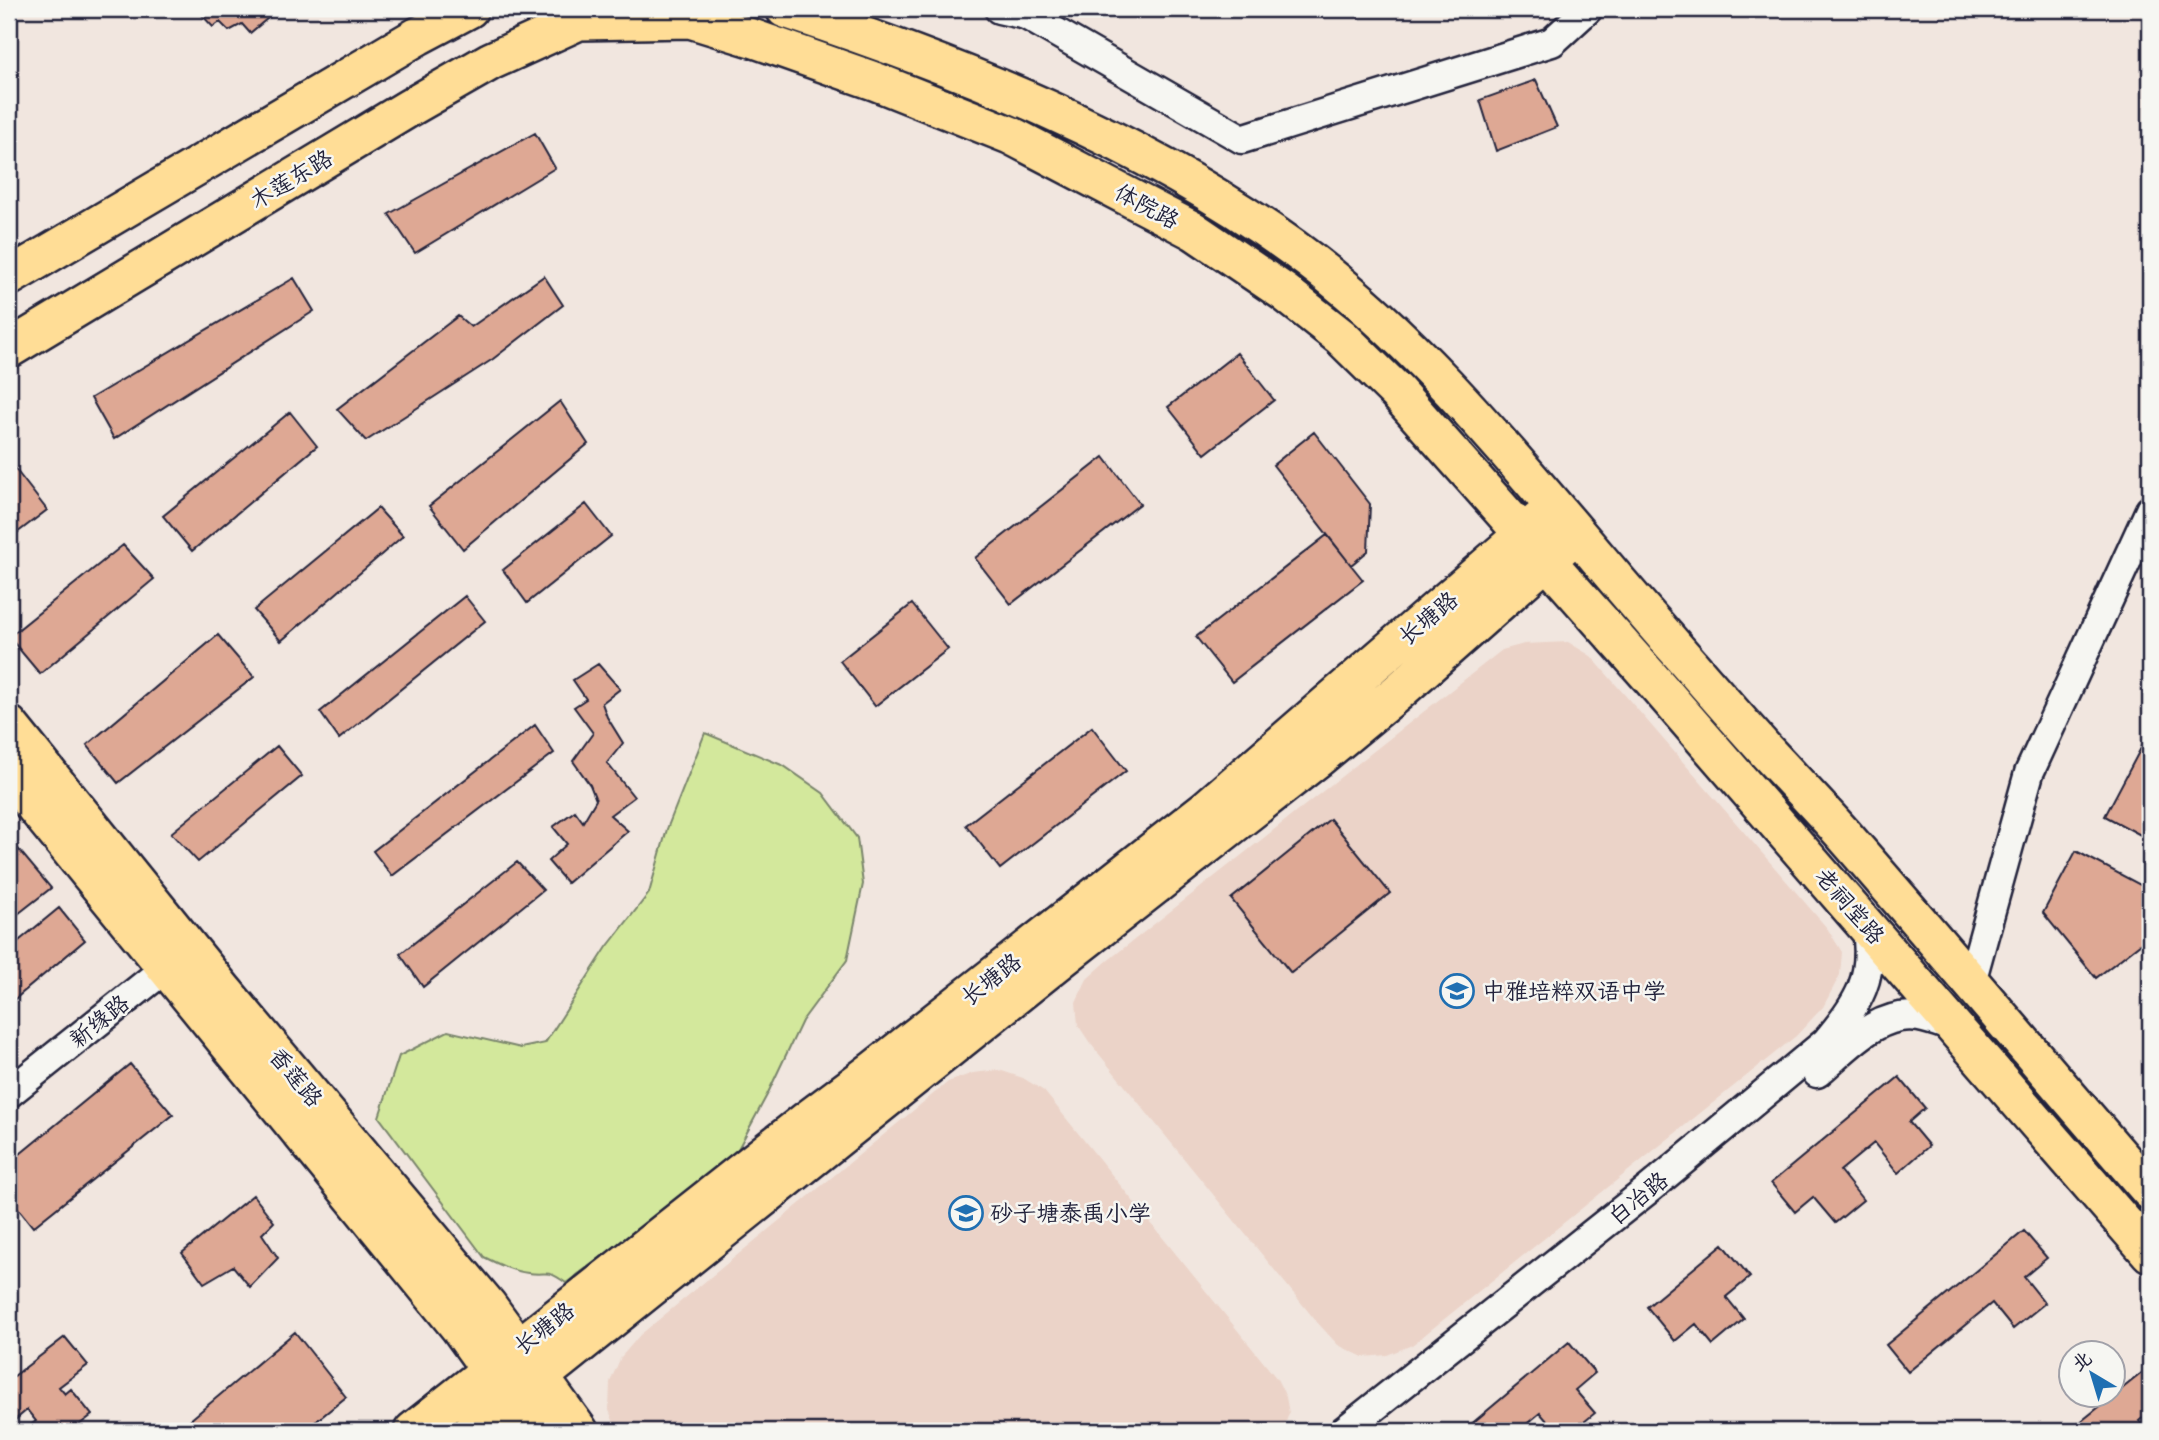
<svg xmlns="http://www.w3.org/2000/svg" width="2159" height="1440" font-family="'Indie Flower','LXGW WenKai TC',sans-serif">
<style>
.built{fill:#ebd3c8}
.green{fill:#d3e89c;stroke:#7a856c;stroke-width:2}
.building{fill:#dea894;stroke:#22223b;stroke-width:2}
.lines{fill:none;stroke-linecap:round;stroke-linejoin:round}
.minor-casing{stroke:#22223b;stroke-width:33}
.major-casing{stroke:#22223b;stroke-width:42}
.minor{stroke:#f6f6f2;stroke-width:28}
.major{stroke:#ffdd96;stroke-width:37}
.labels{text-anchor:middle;stroke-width:5;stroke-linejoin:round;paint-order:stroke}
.street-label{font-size:23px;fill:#22223b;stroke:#f6f6f2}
.poi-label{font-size:23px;fill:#22223b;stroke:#f6f6f2;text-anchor:start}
</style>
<rect width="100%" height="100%" fill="#f1e6df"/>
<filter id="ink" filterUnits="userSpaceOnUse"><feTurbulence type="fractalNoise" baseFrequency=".0143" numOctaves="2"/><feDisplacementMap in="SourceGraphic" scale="14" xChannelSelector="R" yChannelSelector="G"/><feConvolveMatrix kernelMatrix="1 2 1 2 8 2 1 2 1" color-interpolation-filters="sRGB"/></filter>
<g filter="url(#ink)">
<path class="built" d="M1568,642L1591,656L1827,928L1842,952L1840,975L1823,1007L1796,1036L1412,1345L1387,1355L1363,1357L1338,1345L1316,1321L1090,1043L1078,1025L1076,1002L1087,979L1106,962L1502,650L1524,644Z
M999,1070L1023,1078L1044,1091L1277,1379L1286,1397L1289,1413L1283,1431H617L609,1410L610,1382L621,1357L640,1335L948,1082L973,1073Z"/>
<path class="green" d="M705,733L784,766L823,793L857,838L863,884L847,960L802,1021L767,1095L731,1162L566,1283C545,1268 550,1276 528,1273C512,1271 498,1264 484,1257L379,1117L399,1056L448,1031L521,1048L545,1043L607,947L649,893L667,829Z"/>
<path class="building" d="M204,9H271L274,13L250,33L242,24L229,31L220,22L213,27L200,13Z
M1536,80L1557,127L1496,151L1480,100Z
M535,133L555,168L415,253L389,214Z
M544,276L563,305L493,359L366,441L337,409L458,316L471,327Z
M294,278L314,311L114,439L91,398Z
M1237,353L1274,400L1205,454L1168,407Z
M560,401L588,444L463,549L429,506Z
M290,412L317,446L192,551L163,516Z
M1314,432L1370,504L1368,551L1351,565L1273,465Z
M1104,457L1140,504L1011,604L975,558Z
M9,461L47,510L9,539Z
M586,504L611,536L527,603L503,570Z
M378,508L403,536L281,641L254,610Z
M1327,535L1363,580L1232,682L1196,637Z
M123,545L154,579L40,674L9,637Z
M465,596L485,621L339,739L320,712Z
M912,604L948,649L875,706L840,661Z
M218,635L254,677L118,783L87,745Z
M598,664L620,689L602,703L607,717L623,743L607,763L634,797L610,815L628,831L567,883L548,861L567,844L553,827L575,811L583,822L596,800L590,785L573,761L593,733L574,707L586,699L573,680Z
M535,725L554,753L392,876L373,851Z
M1092,727L1126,771L1000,869L966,825Z
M2150,731V840L2105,816Z
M277,746L302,776L198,862L171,833Z
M1330,819L1390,893L1291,973L1231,899Z
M14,844L51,888L9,921V848Z
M2076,851L2150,890V926L2141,943L2096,978L2043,913Z
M517,862L543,890L423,987L400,954Z
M59,908L85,940L9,1004V949Z
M130,1064L173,1115L33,1227L9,1197V1163Z
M1899,1077L1925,1108L1909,1122L1929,1146L1898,1173L1874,1143L1840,1171L1863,1200L1835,1223L1813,1197L1795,1212L1771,1183Z
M253,1195L274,1222L262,1234L278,1258L250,1287L233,1266L204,1283L182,1253Z
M2024,1231L2047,1258L2024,1277L2045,1303L2013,1329L1992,1303L1908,1372L1886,1345Z
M1723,1244L1750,1277L1726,1297L1744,1319L1713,1345L1696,1324L1675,1341L1647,1307Z
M295,1332L346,1397L304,1431H177Z
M65,1337L88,1365L59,1387L65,1394L71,1389L92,1415L71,1431H32L28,1427L36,1421L27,1410L9,1425V1380Z
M1569,1342L1595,1373L1575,1390L1595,1413L1573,1431H1556L1540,1413L1518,1431H1463Z
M2143,1372L2150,1381V1412L2139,1421L2147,1431H2069Z"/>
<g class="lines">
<g class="minor-casing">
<path id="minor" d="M999,9L1026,15L1242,139L1552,42L1588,9
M1971,982L2029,773L2150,510
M1817,1073C1846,1049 1878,1010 1919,1017C1931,1019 1943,1024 1955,1028
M9,1093L182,955
M1344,1431L1650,1188L1826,1042C1859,1003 1876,977 1866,924"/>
</g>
<g class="major-casing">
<path id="major" d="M785,9C963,68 1140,138 1293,248C1428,345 1537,489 1645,613C1686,660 1726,707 1767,752C1792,779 1818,806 1843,834C1946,952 2047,1072 2150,1191
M9,277L418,36L469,9
M9,349L409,108L491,61L579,21L690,19L755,39L877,82L1010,135L1194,231L1284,292L1341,337L1397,392L1650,677L2150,1253
M9,725L223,990L488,1306L579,1431
M9,775L459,1327L534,1431
M413,1431L807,1120L875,1069L1206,809L1542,518
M472,1431L1065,956L1317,759L1397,693L1564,545"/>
</g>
<use href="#minor" class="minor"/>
<use href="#major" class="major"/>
</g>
</g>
<defs>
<g id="school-ring" transform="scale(1.75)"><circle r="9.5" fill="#f6f6f2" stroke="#1f6fb2" stroke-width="1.5"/><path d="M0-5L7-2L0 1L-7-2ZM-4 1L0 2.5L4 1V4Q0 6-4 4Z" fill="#1f6fb2"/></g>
</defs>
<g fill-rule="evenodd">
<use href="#school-ring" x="1457" y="991"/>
<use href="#school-ring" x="966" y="1213"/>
</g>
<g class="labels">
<g class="street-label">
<text transform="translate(291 179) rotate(-31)" y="8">木莲东路</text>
<text transform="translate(1147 206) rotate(28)" y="8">体院路</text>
<text transform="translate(1428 618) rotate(-40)" y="8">长塘路</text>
<text transform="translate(1850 906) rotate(49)" y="8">老祠堂路</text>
<text transform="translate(991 979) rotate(-38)" y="8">长塘路</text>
<text transform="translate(99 1021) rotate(-39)" y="8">新缘路</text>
<text transform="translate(296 1077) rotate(50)" y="8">香莲路</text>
<text transform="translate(1638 1198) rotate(-39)" y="8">白冶路</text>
<text transform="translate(544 1328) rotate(-38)" y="8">长塘路</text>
</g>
<g class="poi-label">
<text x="1482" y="999">中雅培粹双语中学</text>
<text x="990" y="1221">砂子塘泰禹小学</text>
</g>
</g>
<rect width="2159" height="1440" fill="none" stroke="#f6f6f2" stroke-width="35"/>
<rect x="18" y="18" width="2124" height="1405" fill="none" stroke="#22223b" stroke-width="2.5" filter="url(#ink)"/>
<g transform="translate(2092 1374) rotate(322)"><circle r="33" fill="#f6f6f2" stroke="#a1a1a9" stroke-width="2"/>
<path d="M0-5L12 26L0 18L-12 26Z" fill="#1f6fb2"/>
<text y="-10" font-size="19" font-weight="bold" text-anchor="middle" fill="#22223b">北</text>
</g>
</svg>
